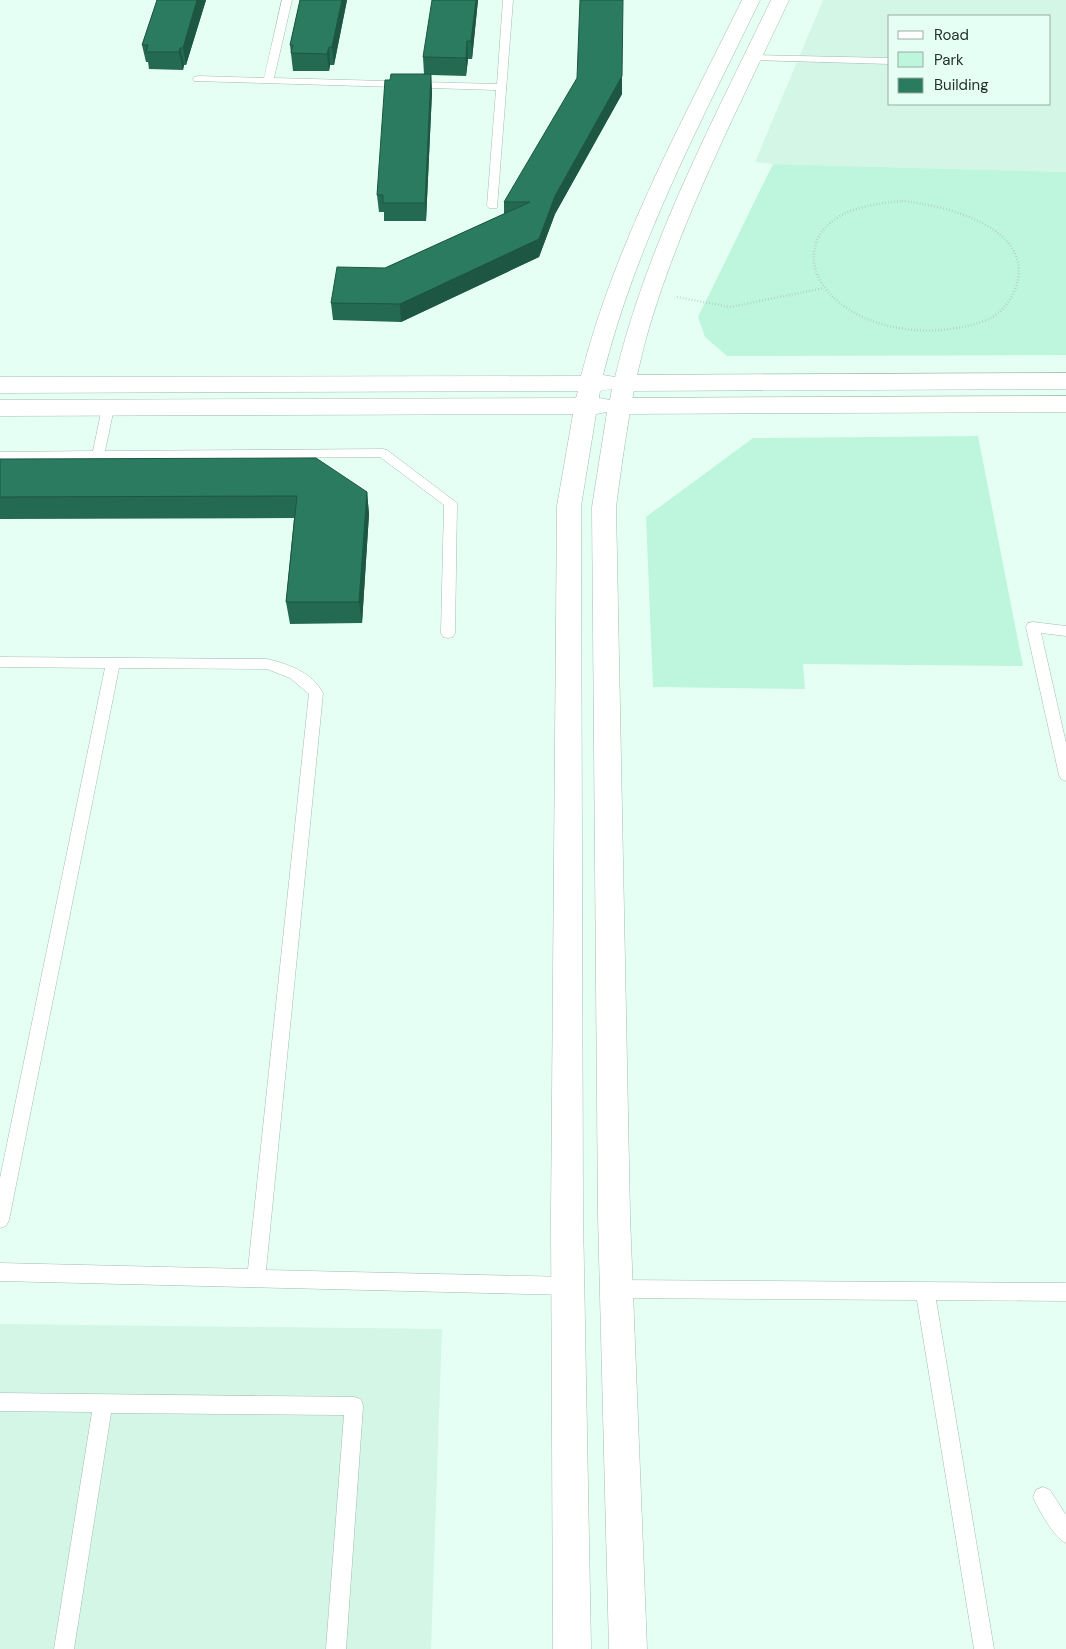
<svg xmlns="http://www.w3.org/2000/svg" width="1066" height="1649" font-family="'DM Sans',sans-serif">
<style>
.built{fill:#d4f6e7;fill-rule:evenodd}
.green{fill:#bef5dd}
.lines{fill:none;stroke-linecap:round;stroke-linejoin:round}
.lane-casing{stroke:#a4bcb1;stroke-width:1}
.street-casing{stroke:#a4bcb1;stroke-width:1}
.secondary-casing{stroke:#a4bcb1;stroke-width:1}
.path{stroke:#a7bbb2;stroke-width:2.5;stroke-dasharray:0.5 2.5;stroke-linecap:butt}
.lane{fill:#fff;fill-rule:evenodd}
.street{fill:#fff;fill-rule:evenodd}
.secondary{fill:#fff;fill-rule:evenodd}
.wall{fill:#246a52}
.shaded-wall{fill:#1d5642}
.building{fill:#2a7b5f;stroke:#1d5642}
</style>
<rect width="100%" height="100%" fill="#e6fff4"/>
<path class="built" d="M823,0H1066V172L773,164L755,162ZM890,16H1050V104H890Z
M0,1324L442,1329L431,1649H0Z"/>
<path class="green" d="M773,164L1066,172V355L727,356L705,337L698,317Z
M978,436L1023,666L803,664L805,689L653,687L646,517L753,438Z"/>
<g class="lines">
<g class="lane-casing">
<path id="lane" d="M282,0H292L274,78L497,84L503,0H513L497,208H489L487,206L496,90L194,81L193,79L194,77L198,76L264,78Z
M753,55L890,58V64L749,60V56Z
M108,404L114,408L105,451L383,449L387,450L457,503L455,633L453,637L448,638L443,637L441,633L444,505L380,457L0,460V452L93,451L102,408Z
M1033,622L1066,626V636L1041,633L1066,743V781L1061,779L1059,775L1026,627L1028,623Z
M0,657L267,659C288,664 312,672 323,693L266,1270L568,1277L574,1280L577,1286L574,1292L568,1295L0,1281V1263L248,1269L309,694L290,678L267,669L119,668L9,1220L6,1226L0,1228V1178L105,668L0,667Z
M616,1280L1066,1283V1301L936,1300L994,1649H974L917,1300L616,1298L610,1295L607,1289L610,1283Z
M0,1393L354,1397L361,1399L363,1406L346,1649H326L344,1415L111,1413L74,1649H54L92,1412L0,1411Z
M1043,1487L1050,1490L1066,1515V1543C1054,1538 1039,1510 1033,1497L1036,1490Z"/>
</g>
<g class="street-casing">
<path id="street" d="M1066,373V389L625,391L617,388L614,383L617,378L625,375Z
M1066,396V412L619,414L611,411L608,406L611,401L619,398Z"/>
</g>
<g class="secondary-casing">
<path id="secondary" d="M742,0H760C701,122 636,243 603,375L615,377C647,244 712,123 771,0H789C739,107 683,214 649,328C632,386 624,447 616,507L630,1216L647,1649H609L598,1216L592,507L607,412L596,414L581,506L583,1216L591,1649H553L551,1216L557,506L573,414L0,416V400L576,398L578,391L0,393V377L581,376C615,243 682,122 742,0ZM612,389L610,400L599,398L600,391Z"/>
</g>
<path class="path" d="M902,201C945,205 1039,228 1015,290C1008,305 998,317 981,322C937,337 878,333 840,303C808,279 802,238 840,216C858,206 881,203 902,201Z
M677,297L730,307L824,288"/>
<use href="#lane" class="lane"/>
<use href="#street" class="street"/>
<use href="#secondary" class="secondary"/>
</g>
<path class="wall" d="M157,0H206L186,65H184L183,70L149,69L148,62H146L142,45Z
M300,0H347L334,65H330L329,71H293L290,45Z
M478,0L472,59H468L466,76L431,75L432,92L426,221H384V212H379L377,195L390,80L424,74L423,57Z
M622,76V94L555,214L539,257L401,322L333,320L331,303L385,268L504,214V202Z
M0,459L367,492L369,514L362,623L290,624L286,602L294,518L0,519Z"/>
<path class="shaded-wall" d="M197,0H206L186,65L183,48Z
M342,0H347L334,65L332,47Z
M476,0H478L472,59L471,41Z
M467,41L468,59L466,76V58Z
M329,47L330,65L329,71L327,54Z
M180,48L184,65L183,70L179,52Z
M431,74L432,92L426,221L425,203Z
M622,76V94L555,214L539,257L401,322L400,304L555,196Z
M367,492L369,514L362,623L359,602Z"/>
<path class="building" d="M157,0H197L183,48H180L179,52H146L148,45H142Z
M300,0H342L332,47H329L327,54L291,53L293,45H290Z
M432,0H476L471,41H467L466,58L423,57Z
M580,0H623L622,76L555,196L539,239L400,304L331,303L337,267L385,268L530,202H504L577,78Z
M391,74H431L425,203H383V195H377L385,80H390Z
M316,458L367,492L359,602H286L297,496L0,497V459Z"/>
<rect x="888" y="15" width="162" height="90" fill="#e6fff4" stroke="#99aca4"/>
<rect x="898" y="31" width="25" height="8" fill="#ffffff" stroke="#99aca4"/>
<text x="934" y="40" font-size="15" fill="#26302b">Road</text>
<rect x="898" y="52" width="25" height="15" fill="#bef5dd" stroke="#99aca4"/>
<text x="934" y="65" font-size="15" fill="#26302b">Park</text>
<rect x="898" y="78" width="25" height="15" fill="#2a7b5f" stroke="#99aca4"/>
<text x="934" y="90" font-size="15" fill="#26302b">Building</text>
</svg>
